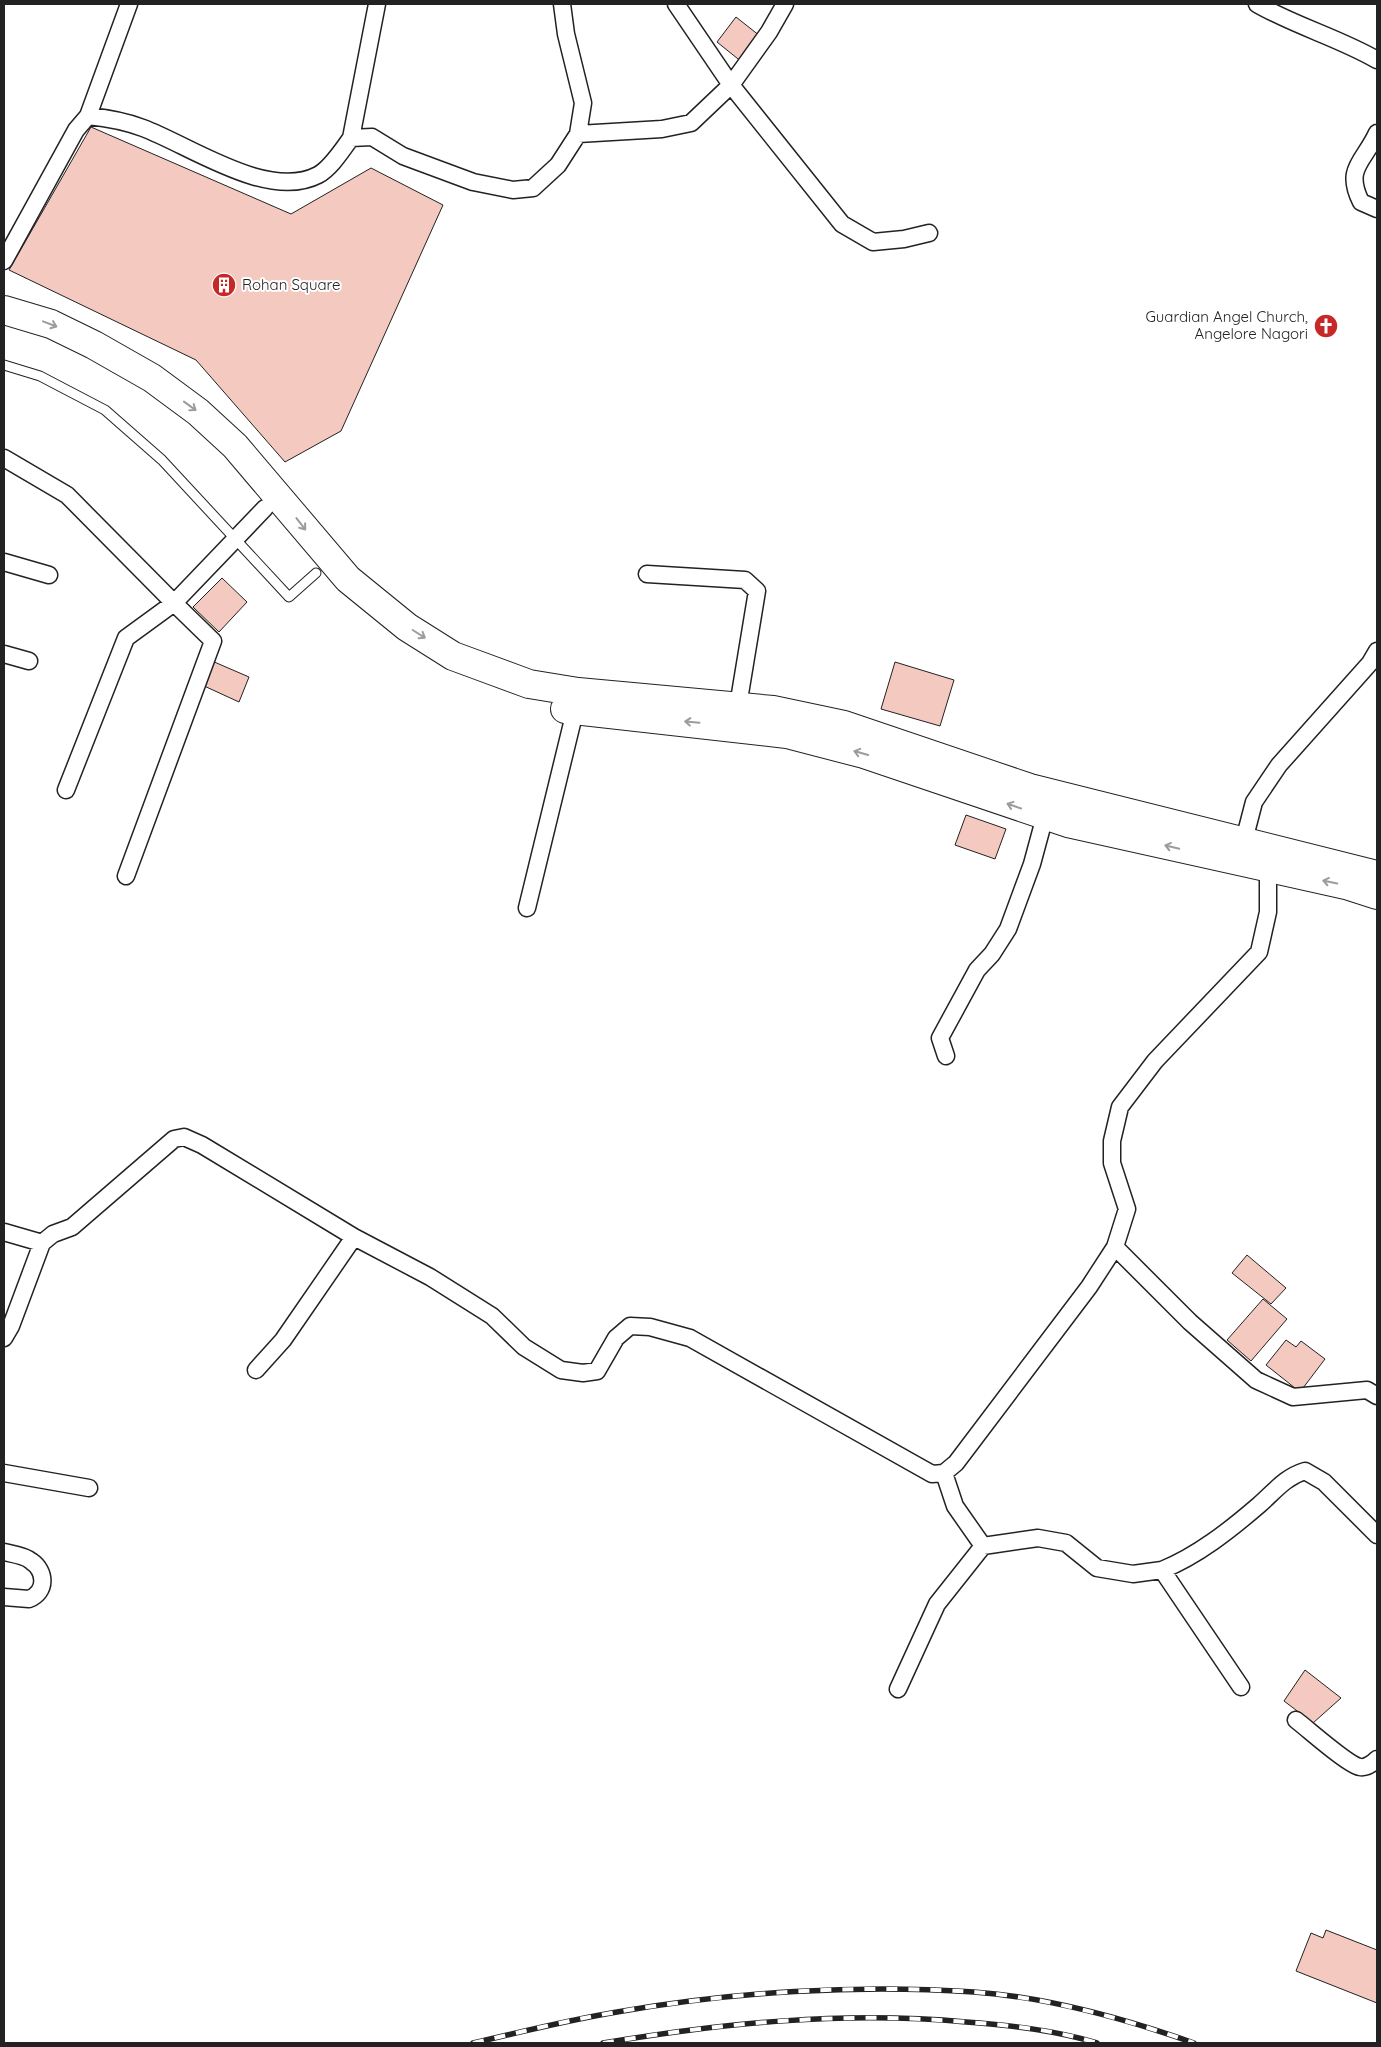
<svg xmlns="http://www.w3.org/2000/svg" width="1381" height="2047" font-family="Quicksand,sans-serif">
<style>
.building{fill:#f3c9c0;stroke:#222}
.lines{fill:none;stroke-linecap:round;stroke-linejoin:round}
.service-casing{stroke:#222;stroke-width:11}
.minor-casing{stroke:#222;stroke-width:19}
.trunk-casing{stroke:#222;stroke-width:30}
.service{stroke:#fff;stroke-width:9}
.minor{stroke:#fff;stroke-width:16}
.trunk{stroke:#fff;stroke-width:28}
.rail-casing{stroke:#222;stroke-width:5.5}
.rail{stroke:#fff;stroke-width:4;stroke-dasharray:11;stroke-linecap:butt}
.oneway{stroke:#9c9c9c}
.labels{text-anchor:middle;stroke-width:4;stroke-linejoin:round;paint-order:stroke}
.poi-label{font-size:15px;fill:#222;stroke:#fff;text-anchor:start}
</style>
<rect width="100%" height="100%" fill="#fff"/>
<path class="building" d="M736,17L760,36L743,63L717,42Z
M91,127L291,214L371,168L443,205L341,431L285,462L196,360L9,270Z
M222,578L247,602L219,632L193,607Z
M212,661L249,677L239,702L202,685Z
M895,662L954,680L940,726L881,709Z
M966,815L1006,829L995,859L955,845Z
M1247,1255L1286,1288L1271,1304L1232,1273Z
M1263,1299L1287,1319L1251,1361L1227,1340Z
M1286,1340L1296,1347L1301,1341L1325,1359L1300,1392L1266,1365Z
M1305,1670L1341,1698L1313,1723L1284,1701Z
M1326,1930L1377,1950V2003L1296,1971L1311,1933L1323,1938Z"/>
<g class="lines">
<g class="service-casing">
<path id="service" d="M4,365L40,376L105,410L162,460L289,597L316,573"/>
</g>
<g class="minor-casing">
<path id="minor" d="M676,4L731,85L842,224L873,242L904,239L929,233
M1257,4C1295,26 1339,38 1377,60
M88,116L129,4
M1377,133C1364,162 1344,168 1361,202L1377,209
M578,134L662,129L691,123L731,85L769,32L785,4
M351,138L377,4
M4,261L76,130L88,116C107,118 125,121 143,128C191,146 268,201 318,175C331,168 342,150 351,138L372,137L403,156L473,182L513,190L533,188L558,165L578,134L583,103L566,34L562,4
M4,458L67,495L174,603L265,508
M4,562L49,575
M647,574L745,580L757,591L738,706
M4,654L29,661
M66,790L126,638L174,603L213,641L126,876
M1242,848L1254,802L1279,765L1370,663L1377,651
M527,908L575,711
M946,1056L940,1038L977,970L992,954L1008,929L1032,864L1045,816
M4,1232L42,1243
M1115,1247L1190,1322L1256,1380L1293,1397L1367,1390L1377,1396
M4,1338L11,1326L42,1243L53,1234L72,1227L174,1139L184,1137L202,1145L354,1237L430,1277L492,1316L524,1347L561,1370L583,1373L597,1371L616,1338L630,1326L650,1327L690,1338L932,1474L944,1473L956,1463L1089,1287L1115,1247L1127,1209L1112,1163V1141L1120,1107L1155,1061L1259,952L1268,912V868
M256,1370L283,1340L354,1237
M4,1473L89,1488
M944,1473L955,1506L983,1546
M4,1552C12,1554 24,1555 31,1561C46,1571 47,1592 29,1599L4,1597
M1162,1570C1197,1556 1230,1530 1259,1505C1274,1492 1285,1477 1305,1471L1324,1482L1377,1535
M898,1689L937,1604L983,1546L1038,1538L1066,1543L1097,1568L1133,1574L1162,1570L1241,1687
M1296,1720C1308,1729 1348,1765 1360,1767C1366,1768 1373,1763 1377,1759"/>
</g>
<g class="trunk-casing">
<path id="trunk" d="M4,310L51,324L94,345L152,378L198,412L235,446L348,579L407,627L453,656L529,684L578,692L773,710L844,725L1030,788L1377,875
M565,709L787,734L864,754L1068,823L1346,885L1377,895"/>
</g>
<use href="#service" class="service"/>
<use href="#minor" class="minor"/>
<use href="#trunk" class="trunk"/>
<g class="rail-casing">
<path id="rail" d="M473,2043C521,2032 568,2020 617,2012C732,1992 857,1984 974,1992C1046,1997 1126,2019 1194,2043
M603,2043C723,2023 844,2011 966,2022C1010,2025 1055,2030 1097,2043"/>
</g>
<use href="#rail" class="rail"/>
</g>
<defs><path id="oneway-shaft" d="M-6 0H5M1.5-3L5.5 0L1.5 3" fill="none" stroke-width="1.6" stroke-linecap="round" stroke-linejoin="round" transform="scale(1.25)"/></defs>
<g class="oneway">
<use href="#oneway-shaft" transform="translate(50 324) rotate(21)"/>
<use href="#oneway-shaft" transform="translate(190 406) rotate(36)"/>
<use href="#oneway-shaft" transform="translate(301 524) rotate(52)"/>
<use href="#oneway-shaft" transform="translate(419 634) rotate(32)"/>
<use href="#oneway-shaft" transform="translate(692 722) rotate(-175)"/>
<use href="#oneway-shaft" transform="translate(861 753) rotate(-164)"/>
<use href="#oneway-shaft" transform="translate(1014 806) rotate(-161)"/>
<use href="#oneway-shaft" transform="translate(1172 847) rotate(-167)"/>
<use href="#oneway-shaft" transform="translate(1330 882) rotate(-168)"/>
</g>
<defs>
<g id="building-disc" transform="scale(1.25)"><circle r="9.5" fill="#c62828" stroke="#fff"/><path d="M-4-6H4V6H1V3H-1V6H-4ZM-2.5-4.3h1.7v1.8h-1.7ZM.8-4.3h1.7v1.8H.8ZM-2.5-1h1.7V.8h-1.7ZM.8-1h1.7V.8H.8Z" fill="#fff"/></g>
<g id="church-disc" transform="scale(1.25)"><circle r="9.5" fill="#c62828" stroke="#fff"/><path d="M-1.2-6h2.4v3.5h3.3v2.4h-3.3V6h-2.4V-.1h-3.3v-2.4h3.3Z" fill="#fff"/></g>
</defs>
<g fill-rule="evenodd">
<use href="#building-disc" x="224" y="285"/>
<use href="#church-disc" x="1326" y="326"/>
</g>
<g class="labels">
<g class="poi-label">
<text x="242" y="290">Rohan Square</text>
<text x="1308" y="322" text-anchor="end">Guardian Angel Church,<tspan x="1308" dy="17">Angelore Nagori</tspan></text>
</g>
</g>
<rect width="1381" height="2047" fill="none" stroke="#222222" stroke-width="10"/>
</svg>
